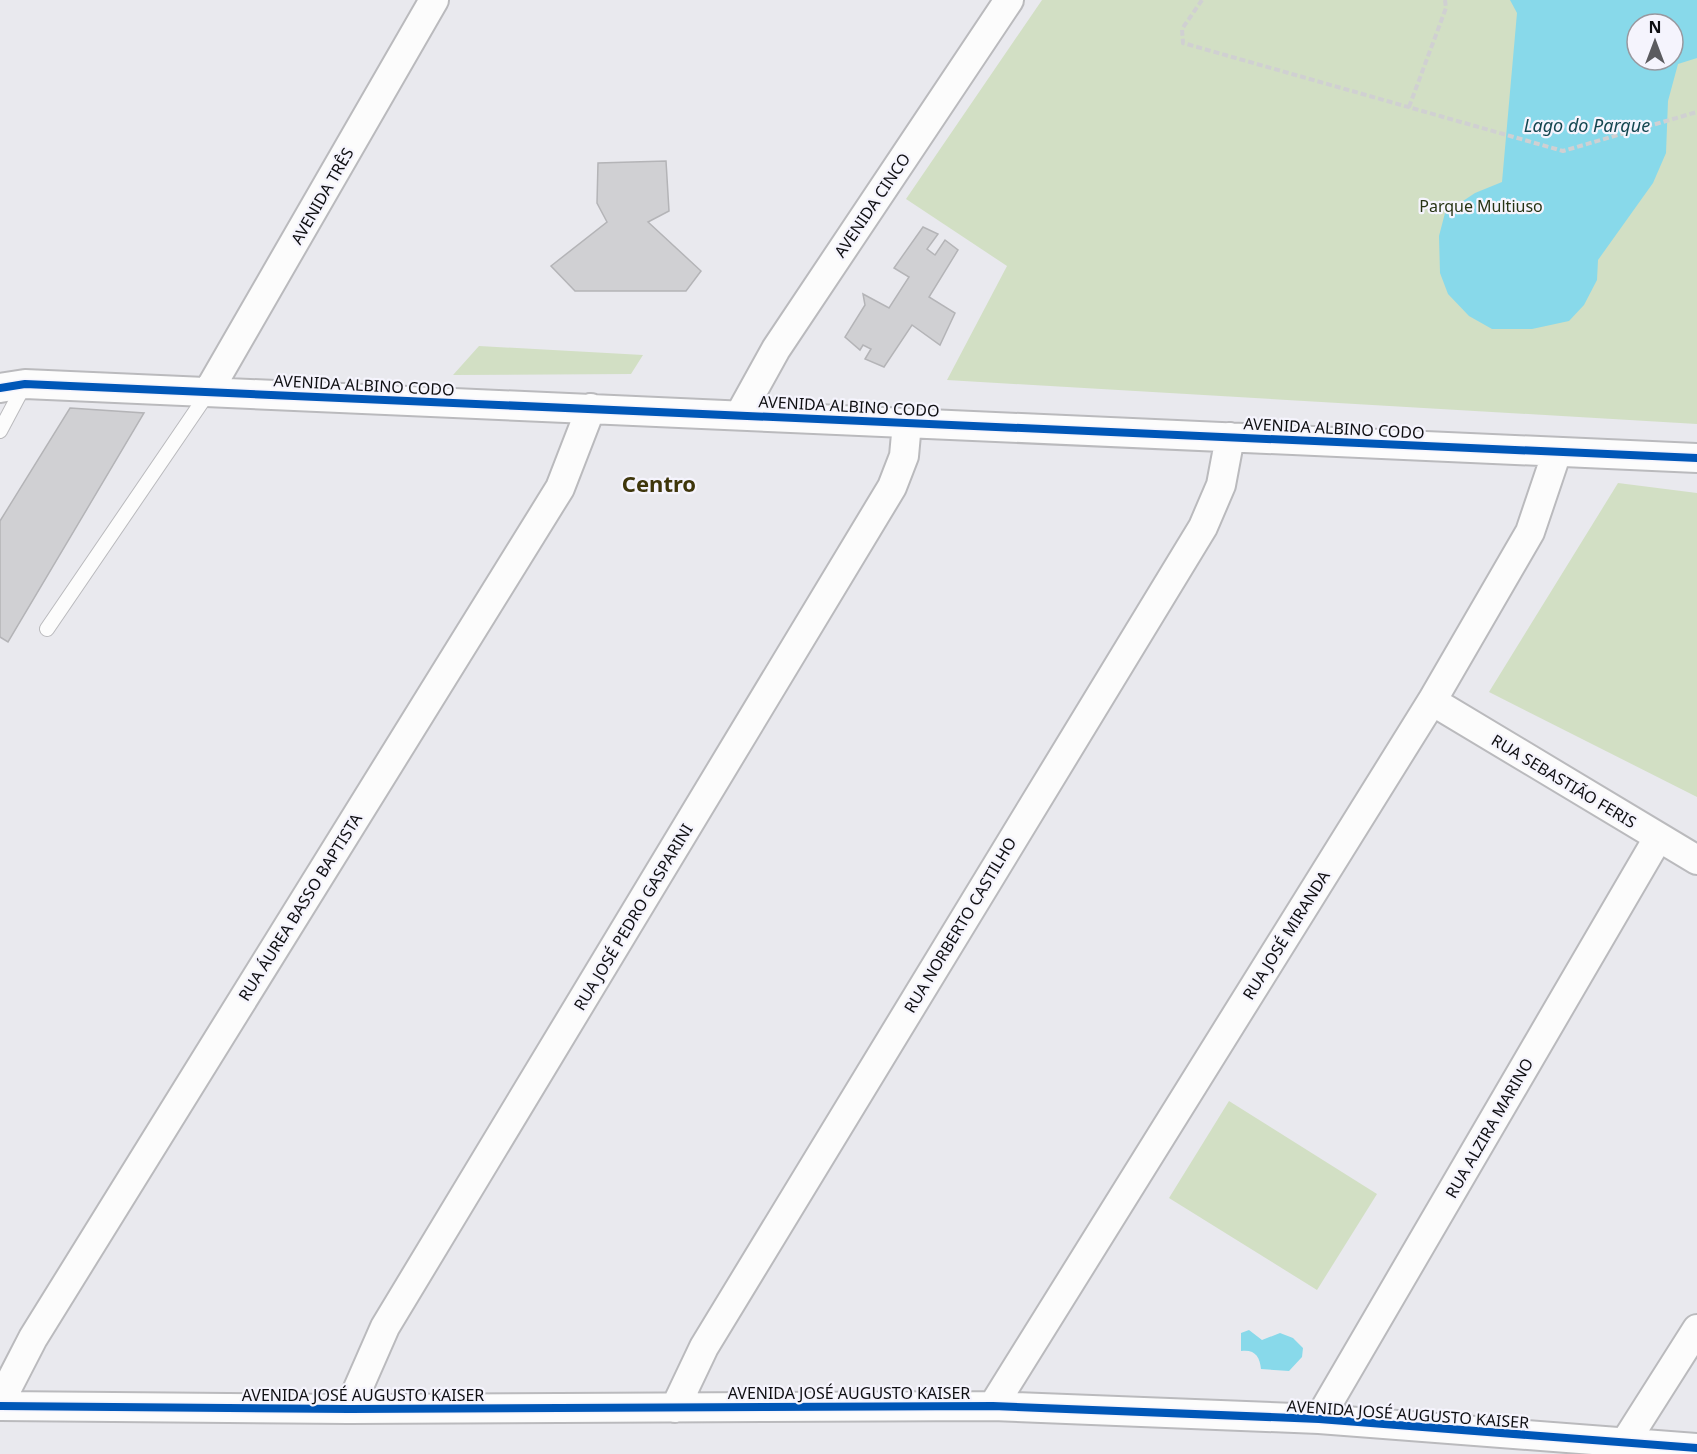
<svg xmlns="http://www.w3.org/2000/svg" width="1697" height="1454" font-family="'Noto Sans',sans-serif">
<style>
.green{fill:#d2dfc4;fill-rule:evenodd}
.water{fill:#88d9ea;fill-rule:evenodd}
.building{fill:#d0d0d3;stroke:#b4b4b7;stroke-width:1.5}
.lines{fill:none;stroke-linecap:round;stroke-linejoin:round}
.lane-casing{stroke:#bababd;stroke-width:16}
.street-casing{stroke:#bababd;stroke-width:32}
.path{stroke:#d0d0d2;stroke-width:4;stroke-dasharray:6 3;stroke-linecap:butt}
.lane{stroke:#fcfcfc;stroke-width:14}
.street{stroke:#fcfcfc;stroke-width:28}
.cycleway-casing{stroke:#f5f4fd;stroke-width:11}
.cycleway{stroke:#0057b8;stroke-width:8}
.labels{text-anchor:middle;stroke-width:4.5;stroke-linejoin:round;paint-order:stroke}
.street-label{font-size:16px;fill:#0f0f12;stroke:#f5f4fd}
.park-label{font-size:16px;fill:#273414;stroke:#f5f4fd}
.water-label{font-size:18px;font-style:italic;fill:#144751;stroke:#f5f4fd}
.district-label{font-size:22px;font-weight:bold;fill:#3e360b;stroke:#f5f4fd}
</style>
<rect width="100%" height="100%" fill="#e9e9ee"/>
<path class="green" d="M1042,0H1697V424L947,380L1007,266L906,199ZM1637,24H1673V60H1637Z
M479,346L643,355L631,374L453,375Z
M1618,483L1697,493V797L1489,692Z
M1229,1101L1377,1194L1317,1290L1169,1198Z"/>
<path class="water" d="M1510,0H1697V58L1678,64L1668,101L1666,153L1653,183L1598,260L1597,280L1584,305L1569,321L1532,329H1492L1469,316L1448,294L1440,273L1439,236L1445,213L1475,193L1502,182L1517,13ZM1637,24H1673V60H1637Z
M1249,1330L1262,1340L1280,1333L1293,1338L1303,1348L1302,1357L1289,1371L1261,1369C1260,1357 1255,1349 1241,1351V1333Z"/>
<path class="building" d="M666,161L669,211L648,222L701,271L686,291H575L551,266L607,222L597,203L598,163Z
M923,227L938,234L927,249L935,255L945,240L958,250L929,297L955,313L940,345L912,325L884,367L865,359L871,349L863,345L860,350L845,337L865,305L863,294L889,308L909,277L894,268Z
M70,408L144,413L8,642L0,637V521Z"/>
<g class="lines">
<g class="lane-casing">
<path id="lane" d="M0,431L25,384
M47,629L208,393"/>
</g>
<g class="street-casing">
<path id="street" d="M0,388L25,384L1697,458
M208,392L434,0
M740,414L776,349L1009,0
M1432,701L1697,860
M0,1402L33,1338L560,488L591,408
M0,1406L349,1409L993,1406L1319,1419L1697,1448
M993,1406L1432,701L1530,532L1557,452
M675,1408L704,1347L1203,527L1221,485L1230,437
M349,1409L385,1327L892,487L904,456L907,423
M1319,1419L1658,838
M1624,1444L1697,1329"/>
</g>
<path class="path" d="M1202,0L1182,29L1183,43L1563,151L1697,112
M1409,107L1446,8L1445,0"/>
<use href="#lane" class="lane"/>
<use href="#street" class="street"/>
<g class="cycleway-casing">
<path id="cycleway" d="M0,388L25,384L1697,458
M0,1406L349,1409L993,1406L1319,1419L1697,1448"/>
</g>
<use href="#cycleway" class="cycleway"/>
</g>
<g class="labels">
<g class="street-label">
<text transform="translate(322 196) rotate(-60)" y="6">AVENIDA TRÊS</text>
<text transform="translate(872 205) rotate(-56)" y="6">AVENIDA CINCO</text>
<text transform="translate(364 385) rotate(3)" y="6">AVENIDA ALBINO CODO</text>
<text transform="translate(849 406) rotate(3)" y="6">AVENIDA ALBINO CODO</text>
<text transform="translate(1334 428) rotate(3)" y="6">AVENIDA ALBINO CODO</text>
<text transform="translate(1564 781) rotate(31)" y="6">RUA SEBASTIÃO FERIS</text>
<text transform="translate(300 907) rotate(-58)" y="6">RUA ÁUREA BASSO BAPTISTA</text>
<text transform="translate(633 917) rotate(-59)" y="6">RUA JOSÉ PEDRO GASPARINI</text>
<text transform="translate(960 925) rotate(-59)" y="6">RUA NORBERTO CASTILHO</text>
<text transform="translate(1286 935) rotate(-58)" y="6">RUA JOSÉ MIRANDA</text>
<text transform="translate(1489 1128) rotate(-60)" y="6">RUA ALZIRA MARINO</text>
<text x="849" y="1399">AVENIDA JOSÉ AUGUSTO KAISER</text>
<text x="363" y="1401">AVENIDA JOSÉ AUGUSTO KAISER</text>
<text transform="translate(1408 1414) rotate(4)" y="6">AVENIDA JOSÉ AUGUSTO KAISER</text>
</g>
<g class="park-label">
<text x="1481" y="212">Parque Multiuso</text>
</g>
<g class="water-label">
<text x="1587" y="132">Lago do Parque</text>
</g>
<g class="district-label">
<text x="659" y="492">Centro</text>
</g>
</g>
<g transform="translate(1655 42)"><circle r="28" fill="#f5f4fd" stroke="#99989f" stroke-width="1.5"/>
<path d="M0-4.5L10 22L0 15L-10 22Z" fill="#5b5b5f"/>
<text y="-9" font-size="16" font-weight="bold" text-anchor="middle" fill="#0f0f12">N</text>
</g>
</svg>
